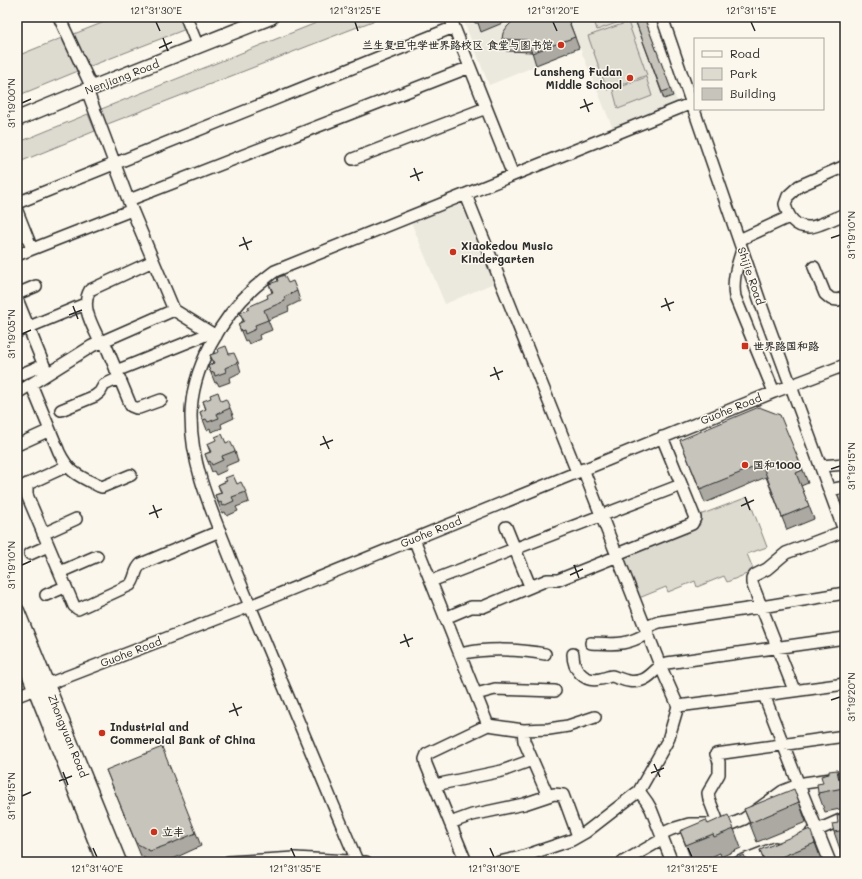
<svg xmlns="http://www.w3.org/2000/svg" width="862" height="879" font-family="Mali,'LXGW WenKai TC',sans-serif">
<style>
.built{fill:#ebe8de}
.green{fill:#dddad0;stroke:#84827e}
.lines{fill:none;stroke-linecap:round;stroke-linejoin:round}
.minor-casing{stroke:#2b2b2b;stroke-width:14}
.major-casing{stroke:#2b2b2b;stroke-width:17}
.minor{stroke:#fbf7ec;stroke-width:11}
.major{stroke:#fbf7ec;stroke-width:14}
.wall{fill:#aba9a2;stroke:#2b2b2b}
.shaded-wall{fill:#8b8984;stroke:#2b2b2b}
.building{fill:#c7c4bc;stroke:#2b2b2b}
.ticks{fill:none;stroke:#2b2b2b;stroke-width:1.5}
.poi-dot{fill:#c8321e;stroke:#fbf7ec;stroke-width:1.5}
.labels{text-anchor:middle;stroke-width:3;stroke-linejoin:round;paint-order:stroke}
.poi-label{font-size:11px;font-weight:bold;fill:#2b2b2b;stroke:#fbf7ec;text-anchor:start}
.street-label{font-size:11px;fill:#2b2b2b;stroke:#fbf7ec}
.neatline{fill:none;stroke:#2b2b2b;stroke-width:1.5}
.ticks-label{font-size:10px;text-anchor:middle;fill:#2b2b2b}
</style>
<rect width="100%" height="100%" fill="#fbf7ec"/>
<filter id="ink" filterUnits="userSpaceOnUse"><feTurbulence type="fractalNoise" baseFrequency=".025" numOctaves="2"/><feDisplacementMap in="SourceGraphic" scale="8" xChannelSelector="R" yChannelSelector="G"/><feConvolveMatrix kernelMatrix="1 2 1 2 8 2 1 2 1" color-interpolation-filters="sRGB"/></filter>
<g filter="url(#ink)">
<path class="built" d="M462,17H646L678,104L613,129L580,48L489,85Z
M462,203L496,282L445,304L411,222Z"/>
<path class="green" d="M117,17H181L186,29L88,67L74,34Z
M331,17H383L105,125L99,110Z
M593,17H618L619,22L597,30Z
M628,22L647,75L607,90L588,36Z
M64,37L78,71L17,96V56Z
M646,77L652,96L618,109L613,90Z
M88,114L95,131L17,163V143Z
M748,497L767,547L747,554L754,571L727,582L724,576L697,587L695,581L668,592L666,587L639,598L623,557L700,525L697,516Z"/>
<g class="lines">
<g class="minor-casing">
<path id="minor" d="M59,17L92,88
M186,17L198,47
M450,17L513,175
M662,17L764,313L845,533
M87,90L132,210L174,310L216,336
M353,159L486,108
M845,166L799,186L788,196L785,204C788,217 795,228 810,227C817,227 837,217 845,214
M466,195L577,472
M129,200L470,67
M17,203L454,27
M17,211L32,249
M739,240L789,217
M742,250C737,266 732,280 735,297L774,392
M17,255L132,210
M814,267L825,294L831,299L838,300L845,297
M17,294L36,286
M17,299L47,373
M17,332L85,304
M104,341L131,406L136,408H139L161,400
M100,342C93,326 80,307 90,290L153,261
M116,371L203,336L208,331
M17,376L43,365
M31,384L59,452C69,473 79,476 99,486L102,487L131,475
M17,393L92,346L174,310
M61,410L95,396L100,392L104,385L119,378
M17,445L50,430
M821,466L845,464
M27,484V495L74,606L78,609L130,585C136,579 134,570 141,564L220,531
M17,489L67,466
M829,490L845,487
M506,527L530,586
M43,534L76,519
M414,539L488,725
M30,554L48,546
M617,554L692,524L695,518L662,437
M60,572L97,556
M431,581L681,485
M46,595L65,587
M445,618L471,607H483L547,580H558L618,556
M646,627L659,622L761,607L845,593
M591,643C617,644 625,646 648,633
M460,654C485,648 520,649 545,654
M573,654C573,669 584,683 600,679C604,679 608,676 612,676C614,676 616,678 618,678C626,681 633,683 642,680C652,677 656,666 667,663L845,638
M794,690L752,583V579L755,575L767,569L786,553L844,531
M476,694L495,689L555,691
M764,695L799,785L830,862
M17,696L250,606L774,392L845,365
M678,706L764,695L845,684
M523,730L524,741L548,796
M435,785L502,771L532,760
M639,791L647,802L651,809L672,862
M450,823L472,815L524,804L554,794L563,795L578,836
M719,825L709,799L708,793L719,774V762L716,754L845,736
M811,833L845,818
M661,834L672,829L689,824H732L744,819L783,791L804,783L845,777
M357,861C323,781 290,701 256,620C245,594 234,568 224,542C207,500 191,461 191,416C191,369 221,318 255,287C261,282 268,276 275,271L692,103
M228,862L295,858L366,862
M466,862L426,764L425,759L427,754L488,725L523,730L549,729L568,726L595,717
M499,862L521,857L572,840L586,832L639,791L668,740L678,706L660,665L583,469
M623,862L663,839
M739,862L775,848"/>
</g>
<g class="major-casing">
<path id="major" d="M17,119L92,88L271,17
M17,611L119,862
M17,643L104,862"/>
</g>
<use href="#minor" class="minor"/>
<use href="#major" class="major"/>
</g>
<path class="wall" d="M467,17H579L569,21L579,48L536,65L532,52L506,51L502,39L517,17L481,32L478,23H475L473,18L468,20Z
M634,17H644L673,96L664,99Z
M288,283L297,291L300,301L288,307L289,311L268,320L272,330L259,335L260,339L249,344L247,340L245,341L238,324L243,321L240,313L249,309L268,298L272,293L269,284Z
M229,354L238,362L241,372L229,378L230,382L219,386L217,382L215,383L208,366L213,364L210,355Z
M203,401H221L230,408L234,418L221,424L222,428L211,432L210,428L207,430L200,412L206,410Z
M680,440L803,470L808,483L801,486L814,519L787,530L766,477L705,503Z
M226,443L235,451L238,461L226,466L227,470L216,475L214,471L212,472L205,454L210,452L207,444Z
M226,481L237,484L246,492L249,502L236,507L238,511L227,516L225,512L222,513L215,495L221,493L218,485Z
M106,770L196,833L201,846L175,858L162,862H151L141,856Z
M840,780L845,790V808L825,812L818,793Z
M799,802L806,822L757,842L744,809Z
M845,811V851L841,852L834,832L838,823L845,814Z
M708,824L734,829L741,848L721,857L720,853L699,862H692L680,831Z
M815,843L822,862H764L760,850Z"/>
<path class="shaded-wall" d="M837,770L842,785L841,779L845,790V793L839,780Z"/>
<path class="building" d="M476,17H485L477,20Z
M517,17H567L575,37L532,53L527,40L502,39L503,33L507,27Z
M634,17H644L671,89L662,92Z
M284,275L288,283L293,281L297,291L284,297L285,301L264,310L268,320L255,325L256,329L245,334L244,330L241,331L238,324L244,321L240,313L249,309L248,307L268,298L267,295L273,292L269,284L278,281L277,278Z
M226,346L229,354L234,353L238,362L225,368L226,372L215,376L214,372L211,373L208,366L214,363L210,355L219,352L218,349Z
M218,392L221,401L226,399L230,408L217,414L219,418L208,422L206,419L203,420L200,412L206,409L203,401L211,398L210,395Z
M759,407L780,415L803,470L796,473L809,506L782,517L762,464L700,489L680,440Z
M222,434L226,443L230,441L235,451L222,456L223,460L212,465L210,461L208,462L205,454L211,452L207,444L216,440L215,437Z
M233,475L237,484L241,482L246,492L232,497L234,501L223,506L221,502L219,503L215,495L222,493L218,485L227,481L225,478Z
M162,747L196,833L170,844L150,851L136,843L106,770Z
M837,770L839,780L841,779L843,788L818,793L817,784L823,783L821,776L829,774V771Z
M794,789L799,802L750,823L744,809Z
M844,811H845V830L834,832L832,824L838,823L837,815L845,814Z
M728,815L734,829L714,837L713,834L686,845L680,831L706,820L708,824Z
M810,829L815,843L769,862H765L760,850Z
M744,855L747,862H727Z
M722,860L723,862H717Z"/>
</g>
<path class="ticks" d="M156,22L160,31M355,22L358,31M553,22L557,31M751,22L755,31M163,38L168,51M159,48L172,42M584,99L589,112M22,103L31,99M580,108L593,103M414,168L419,181M410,177L423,172M243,237L248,250M831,238L840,235M239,246L252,241M665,298L670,311M73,306L78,319M661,307L674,302M69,315L82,310M22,334L31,330M494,367L499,380M490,376L503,371M323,436L329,449M320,445L333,440M831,469L840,466M745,497L750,510M153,505L158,518M741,506L754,500M149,514L162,509M22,565L31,561M574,565L579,578M570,575L583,569M404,634L409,647M400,643L413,638M831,700L840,697M233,703L238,716M229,712L242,707M654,764L660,777M63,772L68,785M651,773L664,768M59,781L72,776M22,796L31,792M93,848L97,857M291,848L295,857M490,848L494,857M688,848L692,857"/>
<g class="poi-dot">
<circle cx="561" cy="45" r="4"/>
<circle cx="630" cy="78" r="4"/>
<circle cx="453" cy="252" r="4"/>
<rect x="741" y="342" width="8" height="8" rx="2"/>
<circle cx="745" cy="465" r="4"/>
<circle cx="102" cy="733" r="4"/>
<circle cx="154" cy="832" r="4"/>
</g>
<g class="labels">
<g class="poi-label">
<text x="553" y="49" text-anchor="end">兰生复旦中学世界路校区 食堂与图书馆</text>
<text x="622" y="76" text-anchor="end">Lansheng Fudan<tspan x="622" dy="13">Middle School</tspan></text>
<text x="461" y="250">Xiaokedou Music<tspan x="461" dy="13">Kindergarten</tspan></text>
<text x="753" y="350">世界路国和路</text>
<text x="753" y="469">国和1000</text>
<text x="110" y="731">Industrial and<tspan x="110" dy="13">Commercial Bank of China</tspan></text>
<text x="162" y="836">立丰</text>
</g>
<g class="street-label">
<text transform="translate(122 77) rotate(-21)" y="4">Nenjiang Road</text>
<text transform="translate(751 276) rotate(71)" y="4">Shijie Road</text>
<text transform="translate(731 409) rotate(-22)" y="4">Guohe Road</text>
<text transform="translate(431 532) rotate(-22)" y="4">Guohe Road</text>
<text transform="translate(131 652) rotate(-21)" y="4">Guohe Road</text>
<text transform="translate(68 736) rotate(68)" y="4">Zhongyuan Road</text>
</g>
</g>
<rect width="862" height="879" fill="none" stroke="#fbf7ec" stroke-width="44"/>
<rect x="694" y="38" width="130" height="72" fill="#fbf7ec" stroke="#a8a59f"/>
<rect x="702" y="51" width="20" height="6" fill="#fbf7ec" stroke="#a8a59f"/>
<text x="730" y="58" font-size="12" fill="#2b2b2b">Road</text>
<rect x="702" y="68" width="20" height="12" fill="#dddad0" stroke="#a8a59f"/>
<text x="730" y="78" font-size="12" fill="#2b2b2b">Park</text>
<rect x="702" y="88" width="20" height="12" fill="#c7c4bc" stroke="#a8a59f"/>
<text x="730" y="98" font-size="12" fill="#2b2b2b">Building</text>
<rect x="22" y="22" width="818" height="835" class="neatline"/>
<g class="ticks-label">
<text x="156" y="14">121°31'30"E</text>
<text x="355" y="14">121°31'25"E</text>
<text x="553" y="14">121°31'20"E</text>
<text x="751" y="14">121°31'15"E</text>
<text transform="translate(11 103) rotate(-90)" y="4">31°19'00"N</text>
<text transform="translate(851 235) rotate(-90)" y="4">31°19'10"N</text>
<text transform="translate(11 334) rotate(-90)" y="4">31°19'05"N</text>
<text transform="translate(851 466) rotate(-90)" y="4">31°19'15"N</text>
<text transform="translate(11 565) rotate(-90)" y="4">31°19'10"N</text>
<text transform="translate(851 697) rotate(-90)" y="4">31°19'20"N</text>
<text transform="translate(11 796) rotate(-90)" y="4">31°19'15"N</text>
<text x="97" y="872">121°31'40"E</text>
<text x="295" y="872">121°31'35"E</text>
<text x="494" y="872">121°31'30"E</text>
<text x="692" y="872">121°31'25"E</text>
</g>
</svg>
